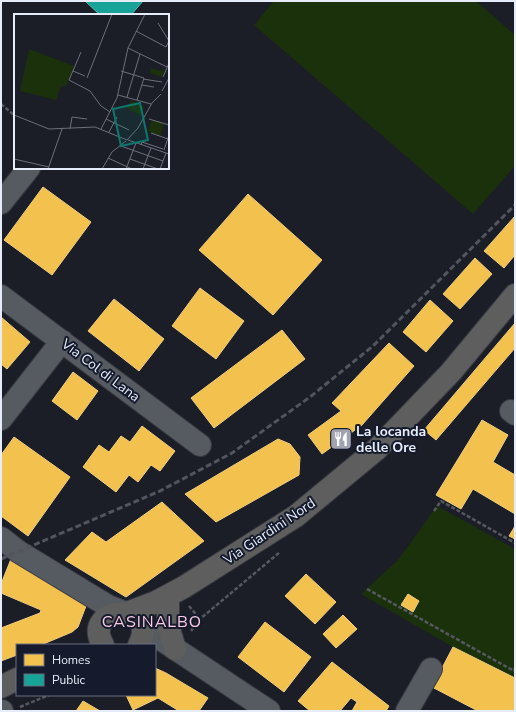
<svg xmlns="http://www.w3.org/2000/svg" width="516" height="712" font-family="'Nunito Sans',sans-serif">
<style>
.green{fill:#1b310b}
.homes{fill:#f2c14e;stroke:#efce81}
.public{fill:#17a398;stroke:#55b9b5}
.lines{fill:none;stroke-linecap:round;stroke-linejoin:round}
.minor-casing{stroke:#383941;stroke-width:24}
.major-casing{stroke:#383941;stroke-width:24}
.path{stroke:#55585f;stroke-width:2.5;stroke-dasharray:4 2;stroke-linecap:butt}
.minor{stroke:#565a61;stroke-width:22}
.major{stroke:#5d5e5d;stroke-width:22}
.rail{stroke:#52555d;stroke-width:3;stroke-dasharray:6 3;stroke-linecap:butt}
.labels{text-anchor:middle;stroke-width:4;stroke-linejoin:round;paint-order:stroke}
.street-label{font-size:14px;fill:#e7ecf9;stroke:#151b2d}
.poi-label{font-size:14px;font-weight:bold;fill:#e7ecf9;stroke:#151b2d;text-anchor:start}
.quarter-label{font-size:16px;letter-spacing:1px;fill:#facae0;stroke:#151b2d}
.inset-road{fill:none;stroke:#6d707b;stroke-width:1}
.view{fill:#0f766e;fill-opacity:0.15;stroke:#0f766e;stroke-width:2}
.inset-edge{fill:none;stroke:#e7ecf9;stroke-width:2}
</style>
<rect width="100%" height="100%" fill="#1b1e27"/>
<path class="green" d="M274,1H476L515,35V166L473,214L254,25Z
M437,506L515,549V678L453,647L361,594L398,560Z"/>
<path class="homes" d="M43,187L91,222L52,275L4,240Z
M248,194L322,260L273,315L199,250Z
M515,216V255L504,268L484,251Z
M475,258L492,274L460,309L443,294Z
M200,288L244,321L216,359L172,326Z
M114,299L164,339L139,371L88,331Z
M430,300L453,321L426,352L403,332Z
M1,317L30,342L7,369L1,364Z
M515,323V348L436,440L424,430Z
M282,330L305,359L214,428L191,398Z
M389,343L414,366L362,425L322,454L308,435L341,411L332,403Z
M73,372L98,391L77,420L52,401Z
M482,420L508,435L493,462L515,475V514L473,489L461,509L436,495Z
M142,426L175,451L160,471L151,465L138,482L129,475L116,492L83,467L99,445L109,452L121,436L130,442Z
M14,437L70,477L28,536L1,516V455Z
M278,439L290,444L300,457L299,475L216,522L185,494Z
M162,502L204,541L126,597L65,560L92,532L106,542Z
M515,526V539L509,536Z
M11,559L85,599L86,606L78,627L72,632L41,645H17V655L1,661V628L40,613L41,610L1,593V584Z
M306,574L336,602L315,624L285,596Z
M408,594L419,601L413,612L401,605Z
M343,615L357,629L336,648L323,634Z
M265,622L311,657L284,692L238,657Z
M453,647L515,678V711H478L432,687Z
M332,662L389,706L386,711H352L357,702L351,698L340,711H310L298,701Z
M155,668L166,673L208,698L199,711H179L158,698L133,710L126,695H155Z
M83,701L100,711H76Z"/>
<path class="public" d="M85,1H143L131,15H100Z"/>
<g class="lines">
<g class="minor-casing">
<path id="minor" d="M1,203L29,168
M1,296L200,445
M511,411L515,414
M1,419L62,341
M1,538L19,552L108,606L123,612
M143,633L162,640L269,711
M1,711H2
M407,711L431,669"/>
</g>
<g class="major-casing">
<path id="major" d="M168,602V625L175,649
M127,613L156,602L184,587L296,516L377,449L451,372L515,295
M103,645C80,604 161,602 139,645
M1,687L17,679"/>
</g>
<path class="path" d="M1,104L15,116
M434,511L441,501L515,543
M367,589L514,671L515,668
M189,606L200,619
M191,631L200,619L280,552
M20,707L49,695"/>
<use href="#minor" class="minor"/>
<use href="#major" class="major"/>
<path class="rail" d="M1,559L160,491L232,453L310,397L373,346L515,205"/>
</g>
<defs>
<g id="restaurant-square" transform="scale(1.15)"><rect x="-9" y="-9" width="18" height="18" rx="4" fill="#a0a4b0" stroke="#151b2d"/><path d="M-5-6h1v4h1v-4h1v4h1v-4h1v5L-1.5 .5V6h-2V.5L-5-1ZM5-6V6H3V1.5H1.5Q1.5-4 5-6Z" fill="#fff"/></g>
</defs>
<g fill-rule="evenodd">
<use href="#restaurant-square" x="341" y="439"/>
</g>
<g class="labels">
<g class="street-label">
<text transform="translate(101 370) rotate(37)" y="5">Via Col di Lana</text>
<text transform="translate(269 531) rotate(-34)" y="5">Via Giardini Nord</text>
</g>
<g class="poi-label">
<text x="356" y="436">La locanda<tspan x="356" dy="16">delle Ore</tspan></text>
</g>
<g class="quarter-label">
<text x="152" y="627">CASINALBO</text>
</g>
</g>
<g transform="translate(14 14)">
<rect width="155" height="155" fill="#1b1e27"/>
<path d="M15,35L60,52L52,72H47L42,86L6,77ZM151,52L148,63L136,59L137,54L147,57ZM117,86L131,93L126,101L113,94ZM138,106L150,109L146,122L134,117Z" fill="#1b310b"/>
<path class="inset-road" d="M144,9L155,27M122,17L152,33L155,27M114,34L153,53M67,38L55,66L76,77L87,92L96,98M59,57L71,62M107,57L130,64L123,86M149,63L155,49M73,64L98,0M129,65L148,68M128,71L140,73M148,77L155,64M104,81L137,90M113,83L126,40M0,101L35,115L81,113L113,126M92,105L115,116M135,105L155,111M56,115L58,103L73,105M87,115L103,84L114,34L131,0M95,118L103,103M137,119L154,125M113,126L124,114L138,89L147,80M114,126L155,140M127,131L128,128L149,135M107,132L149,147M150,136L155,121M94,144L118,155M0,145L35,153M116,145L144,155M34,155L48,115M88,155L98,138L112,127M112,155L122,129M129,155L137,134M146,155L152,139"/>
<path class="view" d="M126,89L134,126L107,132L99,95Z"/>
<rect width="155" height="155" class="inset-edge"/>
</g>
<rect width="516" height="712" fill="none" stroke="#e7ecf9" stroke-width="4"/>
<rect x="16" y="644" width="140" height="52" fill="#151b2d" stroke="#696f7f"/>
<rect x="24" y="654" width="20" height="12" fill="#f2c14e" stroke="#696f7f"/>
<text x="52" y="664" font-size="12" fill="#e7ecf9">Homes</text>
<rect x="24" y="674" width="20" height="12" fill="#17a398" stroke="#696f7f"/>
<text x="52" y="684" font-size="12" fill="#e7ecf9">Public</text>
</svg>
